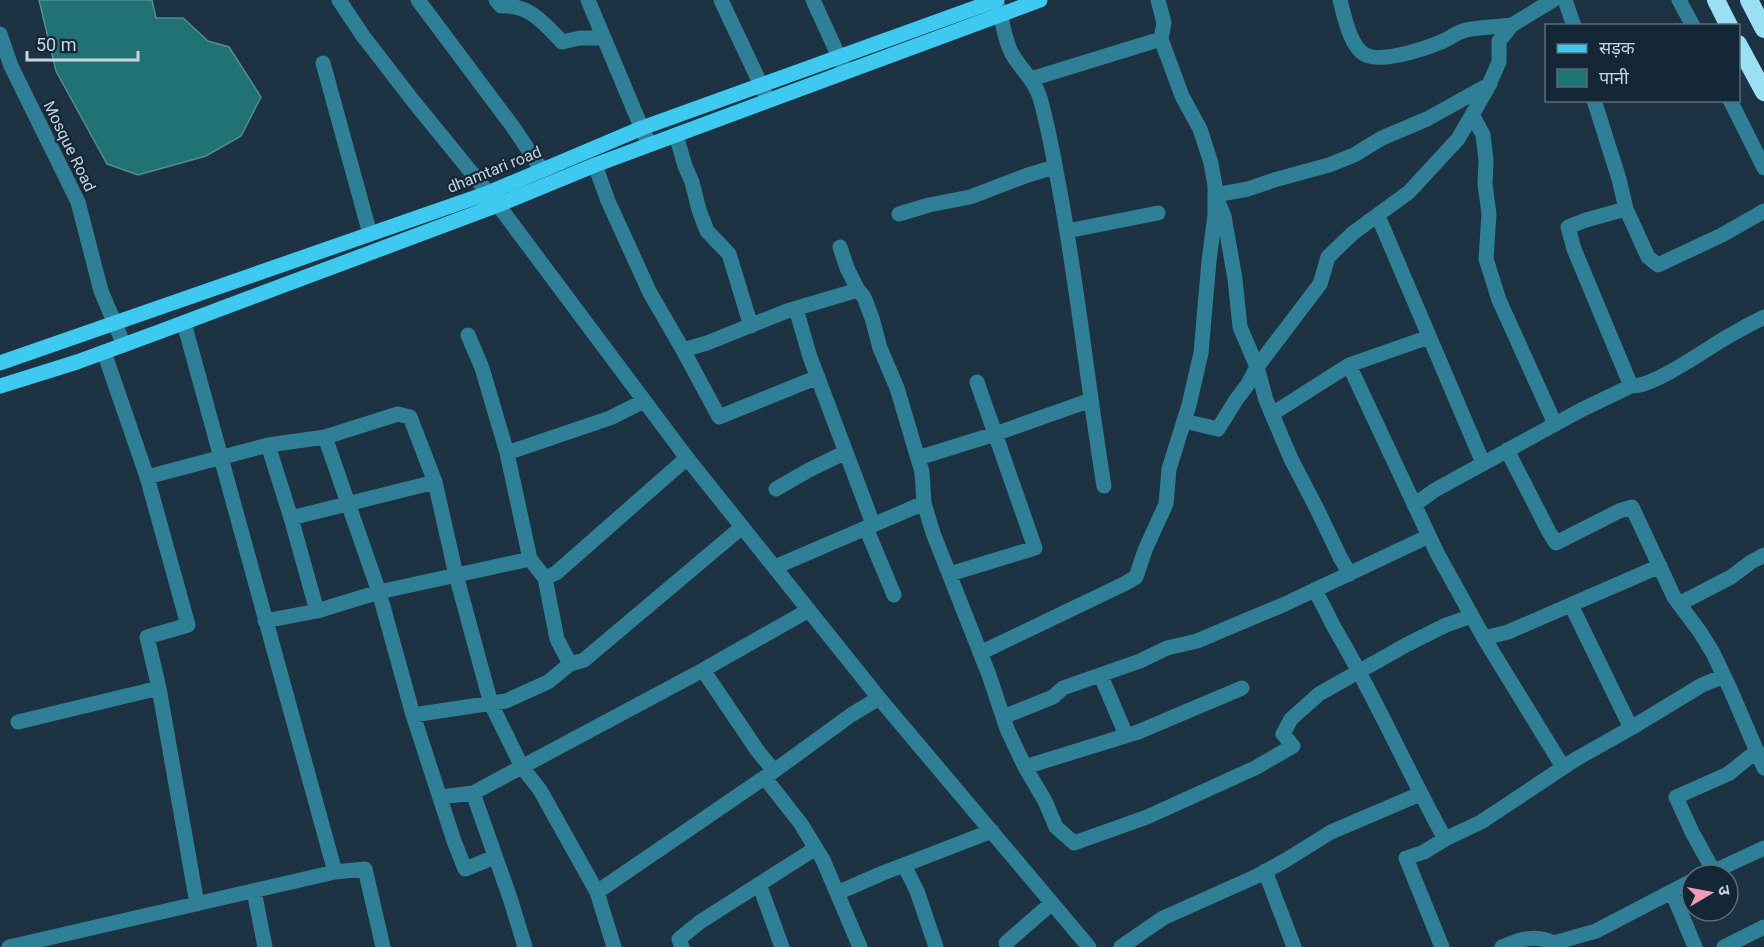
<svg xmlns="http://www.w3.org/2000/svg" width="1764" height="947" font-family="Roboto,'Noto Sans Devanagari',sans-serif">
<style>
.water{fill:#207274;stroke:#528f94;stroke-width:1.5}
.lines{fill:none;stroke-linecap:round;stroke-linejoin:round}
.minor{stroke:#2f7f96;stroke-width:15}
.major{stroke:#3ecaf0;stroke-width:15}
.highway{stroke:#9bdff5;stroke-width:18}
.labels{text-anchor:middle;stroke-width:4.5;stroke-linejoin:round;paint-order:stroke}
.street-label{font-size:16px;fill:#c8d4df;stroke:#132737}
</style>
<rect width="100%" height="100%" fill="#1d3242"/>
<path class="water" d="M39,0H152L156,18H183L208,41L229,47L261,97L241,136L206,156L138,175L107,164L56,71Z"/>
<g class="lines">
<path class="minor" d="M339,0L363,36L414,102L498,205L687,458L879,698L1089,947
M418,0L513,127L542,170
M496,0L501,6C529,4 544,23 562,42L580,38H604
M588,0L645,136L651,144
M721,0L768,100
M813,0L844,68
M1340,0C1344,15 1350,46 1364,54C1380,64 1424,49 1441,42C1449,39 1455,33 1466,30C1481,27 1497,27 1512,25
M1565,0L1574,26
M1679,0L1693,26
M997,4C1003,20 1004,38 1011,52C1020,69 1035,80 1040,98C1049,129 1054,161 1060,192C1078,289 1088,388 1104,486
M0,34L11,66L78,202L101,291L124,345
M323,63L370,234
M1031,79L1161,39
M1594,100L1619,179L1626,209L1648,257L1658,265L1722,235L1764,211
M1730,100L1764,168
M1473,116L1483,135L1486,160L1485,184L1489,214L1486,259L1499,300L1555,424
M676,135L685,166L692,182L699,210L707,231L729,254L751,326
M595,165L608,201L650,293L683,350L719,417L818,377
M1626,209L1586,220L1568,227L1574,249L1631,386
M899,214L929,205L970,197L1028,175L1055,167
M1378,216L1483,463
M1067,231L1158,213
M840,247L847,268L858,290L864,297L872,318L880,348L897,388L922,472L924,503L933,533L989,675L1007,729L1025,767
M796,309L810,357L873,524
M184,323L335,872L365,869L383,947
M683,350L707,343L787,311L858,290
M104,352L147,477L188,625L147,637L159,688L197,904
M1349,365L1437,553L1484,638L1563,767
M1272,414L1349,365L1429,337
M1184,421L1218,429L1236,400L1248,384L1257,367L1320,284L1328,257L1353,233L1409,192L1458,139L1487,89L1499,62V41L1512,25L1553,0
M325,437L379,592L413,715L454,841L465,869L495,857
M268,445L291,518
M1507,450L1549,532L1556,543L1619,511L1632,507L1674,597L1700,632L1713,653L1731,691L1764,768
M507,453L610,418L644,401
M918,458L995,434L1091,400
M147,477L268,445L325,437L398,414L410,417L435,482L456,575L491,704L522,767L540,790L597,892L614,947
M776,489L809,470L846,452
M1414,505L1435,490L1581,410L1631,386C1654,387 1706,349 1727,337C1739,330 1752,323 1764,317
M866,528L894,595
M775,567L924,503
M950,574L1035,548L977,382
M1350,574L1341,559L1316,507L1291,459L1266,400L1257,367L1240,327L1235,279L1224,216L1215,195L1248,189L1274,180L1329,165L1354,155L1382,138L1427,119L1490,84
M545,578L556,573L687,458
M1314,590C1324,604 1329,620 1338,634C1377,701 1408,772 1445,839
M1679,604L1731,577L1751,562L1764,555
M1571,605L1631,728
M317,611L291,518L435,482
M265,621L317,611L379,592L530,559
M1484,638L1508,632L1660,566
M980,653L1126,583L1136,577L1145,550L1166,504L1169,469L1189,405L1201,353L1209,261L1215,215V186L1211,163L1200,129L1182,96L1161,39L1164,23L1158,0
M570,664L584,660L742,527
M703,670L757,750L774,771
M1101,676L1126,735
M1242,688L1138,732L1025,767L1045,801L1056,827L1074,843L1147,817L1255,768L1293,746L1283,734L1291,719L1319,694L1406,645L1446,625L1472,616
M413,715L506,701L548,682L570,664L557,639L545,578L530,559L507,453L482,368L468,335
M1003,717L1053,697L1063,688L1140,661L1167,648L1197,641L1285,604L1429,536
M18,722L159,688
M765,778L801,824L823,860L860,947
M473,793L510,898L525,947
M441,797L473,793L703,670L809,610
M904,865L917,891L936,947
M1265,871L1294,947
M1714,872L1692,832L1676,797L1728,774L1757,751
M1706,875L1764,848
M759,884L782,947
M254,891L265,947
M597,892L774,771L851,715L879,698
M1672,892L1695,947
M837,893L883,873L992,831
M1006,943L1052,903
M9,947L335,872
M682,947L679,939L700,922L816,848
M1121,947L1163,918L1257,876L1286,860L1331,832L1420,794
M1442,947L1406,858L1424,852L1445,839L1481,822L1576,759L1631,728L1702,685L1724,676
M1502,947C1522,939 1534,934 1554,943L1596,931L1692,881
M1724,947L1764,927"/>
<path class="major" d="M0,363L488,193L642,128L997,0
M0,386L77,362L156,333L498,205L595,165L1040,0"/>
<path class="highway" d="M1716,0L1729,26
M1749,0L1764,29
M1738,44L1764,92"/>
</g>
<g class="labels">
<g class="street-label">
<text transform="translate(70 146) rotate(64)" y="6">Mosque Road</text>
<text transform="translate(494 169) rotate(-22)" y="6">dhamtari road</text>
</g>
</g>
<rect x="1545" y="24" width="195" height="78" fill="#132737" stroke="#5b6c7a" stroke-width="1.5"/>
<rect x="1557" y="44" width="30" height="9" fill="#3ecaf0" stroke="#5b6c7a" stroke-width="1.5"/>
<text x="1599" y="54" font-size="18" fill="#c8d4df">सड़क</text>
<rect x="1557" y="69" width="30" height="18" fill="#207274" stroke="#5b6c7a" stroke-width="1.5"/>
<text x="1599" y="84" font-size="18" fill="#c8d4df">पानी</text>
<g transform="translate(1710 893) rotate(80)"><circle r="28" fill="#132737" stroke="#5b6c7a" stroke-width="1.5"/>
<path d="M0-4.5L10 22L0 15L-10 22Z" fill="#f09ab4"/>
<text y="-9" font-size="16" font-weight="bold" text-anchor="middle" fill="#c8d4df">उ</text>
</g>
<path d="M27 51v9h111v-9" fill="none" stroke="#c8d4df" stroke-width="3"/>
<text x="36" y="51" font-size="18" fill="#c8d4df" stroke="#132737" stroke-width="4.5" paint-order="stroke">50 m</text>
</svg>
